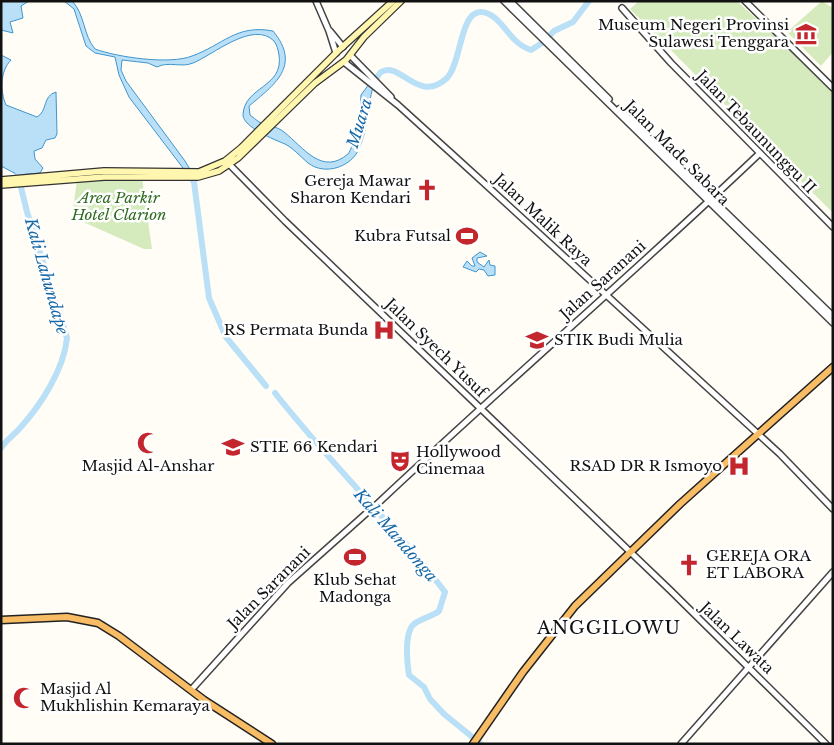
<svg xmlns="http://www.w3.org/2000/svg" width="834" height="745" font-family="'Libre Baskerville',serif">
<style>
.green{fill:#d5ebbd}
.water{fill:#b9e0f7;stroke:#3f96cf}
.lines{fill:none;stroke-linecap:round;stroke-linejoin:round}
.river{stroke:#b9e0f7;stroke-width:6}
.tertiary-casing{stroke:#444;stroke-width:8}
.secondary-casing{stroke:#333;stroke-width:8}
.trunk-casing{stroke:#222;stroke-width:9}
.tertiary{stroke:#fff;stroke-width:5}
.secondary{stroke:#fff6b0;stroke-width:5.5}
.trunk{stroke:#f7bc64;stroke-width:6}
.labels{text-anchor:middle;stroke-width:5;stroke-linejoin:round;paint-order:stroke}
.poi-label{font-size:15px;fill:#111;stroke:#fff;text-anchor:end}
.street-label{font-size:15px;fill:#111;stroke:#fff}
.park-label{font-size:15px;font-style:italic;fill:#2f6b1f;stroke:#fff}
.water-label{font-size:16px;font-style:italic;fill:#1768a6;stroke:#fff}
.quarter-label{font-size:18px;letter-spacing:1px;fill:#111;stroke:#fff}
</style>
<rect width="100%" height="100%" fill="#fffdf5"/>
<path class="green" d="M639,1H737L833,90V213L630,9Z
M822,1L833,8V52L821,66L787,32Z
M142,178L152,249H144L72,217L77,180Z"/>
<path class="water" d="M1,1H29L21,6L23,18L10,22L13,33L1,30Z
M64,1H72C85,14 83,35 95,49C117,57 169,65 192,56C223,45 236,24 273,31C302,66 274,85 249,106L250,115C253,117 256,120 259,122C267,126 277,126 284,132C304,148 322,176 348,154C351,151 355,135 359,130L361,95L369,84L373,87C367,108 368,129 359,149C351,167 325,176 308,163C301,157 293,148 285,144C275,140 243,127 243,115C244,86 284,88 279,55C278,49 277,45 274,41C253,20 213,55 193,63C182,68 168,61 157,67L148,63L122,60L121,70L126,81L185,161L191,171L186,172L129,97L119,75L115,57L95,53L86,46L74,9Z
M1,55L11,60C0,71 0,91 6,105L37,117C48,111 42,96 56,92L57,134L55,138L46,140L42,148L34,151L35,159L43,168L40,173L18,175L1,166Z
M480,252L487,256L477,258V262L484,267L489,260L490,265L495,266V275L488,276L484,270L479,269L476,272L463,267L467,261L472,266H475L472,258Z"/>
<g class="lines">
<path class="river" d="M372,85C375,81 378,75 381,72C400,60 418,105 447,78C461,64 460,13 480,12C495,11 506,32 515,40C520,45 525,48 531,50L545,41L554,31L573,22L589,1
M188,173L194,182L209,298L226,337L266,386
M275,393C329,462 392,522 445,592L439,611C431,617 422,618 414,624C404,632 407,663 409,675L424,687L430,699L444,714L481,744
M1,448C7,439 14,435 20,428C41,405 64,369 67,338L27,212L18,175"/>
<g class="tertiary-casing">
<path id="tertiary" d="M316,1L329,31L336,53
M504,1L833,323
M510,1L609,99
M745,1L833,88
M622,8L671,63L833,227
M330,31L343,47
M350,55L391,97
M344,62L398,105L462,163L780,454L833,509
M619,109L833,316
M227,162L285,221L670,590L826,744
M374,507C501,387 633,274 760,153
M192,689L288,583L370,510
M681,744L833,572"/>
</g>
<g class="secondary-casing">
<path id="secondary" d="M1,180L104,171L199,172L225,161L241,148L338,51L393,1
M1,185L104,177H198L219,171L238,158L315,83L346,60L364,37L401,1"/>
</g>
<g class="trunk-casing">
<path id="trunk" d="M1,620L67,617L98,623L119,636L204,700L272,744
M473,744L523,672L575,606L680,504L833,367"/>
</g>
<use href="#tertiary" class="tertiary"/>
<use href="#secondary" class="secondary"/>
<use href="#trunk" class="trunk"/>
</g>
<defs>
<g id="museum-bare" transform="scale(1.725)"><path d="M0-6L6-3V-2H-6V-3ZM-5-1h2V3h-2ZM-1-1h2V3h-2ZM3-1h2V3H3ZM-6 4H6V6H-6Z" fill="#c4262e" stroke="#fff" stroke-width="2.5" paint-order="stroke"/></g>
<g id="church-bare" transform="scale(1.725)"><path d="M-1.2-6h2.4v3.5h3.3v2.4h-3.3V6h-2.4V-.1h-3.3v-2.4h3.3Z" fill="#c4262e" stroke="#fff" stroke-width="2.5" paint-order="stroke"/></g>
<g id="stadium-bare" transform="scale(1.725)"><path d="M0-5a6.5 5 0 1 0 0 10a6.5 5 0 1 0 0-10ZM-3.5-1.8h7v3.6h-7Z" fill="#c4262e" stroke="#fff" stroke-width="2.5" paint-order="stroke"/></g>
<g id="hospital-bare" transform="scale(1.725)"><path d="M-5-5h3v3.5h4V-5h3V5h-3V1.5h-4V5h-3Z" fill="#c4262e" stroke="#fff" stroke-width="2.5" paint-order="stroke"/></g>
<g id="university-bare" transform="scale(1.725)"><path d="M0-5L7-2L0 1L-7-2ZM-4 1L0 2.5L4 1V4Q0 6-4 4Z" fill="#c4262e" stroke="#fff" stroke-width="2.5" paint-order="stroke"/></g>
<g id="mosque-bare" transform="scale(1.725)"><path d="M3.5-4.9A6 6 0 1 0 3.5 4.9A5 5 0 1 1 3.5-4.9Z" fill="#c4262e" stroke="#fff" stroke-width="2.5" paint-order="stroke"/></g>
<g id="theatre-bare" transform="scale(1.725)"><path d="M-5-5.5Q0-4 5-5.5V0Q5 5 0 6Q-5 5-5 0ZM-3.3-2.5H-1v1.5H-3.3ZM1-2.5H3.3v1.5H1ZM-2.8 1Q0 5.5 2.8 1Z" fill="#c4262e" stroke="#fff" stroke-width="2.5" paint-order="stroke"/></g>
</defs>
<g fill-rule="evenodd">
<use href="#museum-bare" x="806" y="34"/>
<use href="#church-bare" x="427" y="190"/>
<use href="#stadium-bare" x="467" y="236"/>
<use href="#hospital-bare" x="384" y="330"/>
<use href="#university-bare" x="537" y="340"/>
<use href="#mosque-bare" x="148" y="443"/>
<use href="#university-bare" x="233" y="447"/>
<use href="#theatre-bare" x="400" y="461"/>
<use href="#hospital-bare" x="739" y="466"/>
<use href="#stadium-bare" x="355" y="557"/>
<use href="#church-bare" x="689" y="565"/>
<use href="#mosque-bare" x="24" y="698"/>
</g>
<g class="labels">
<g class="poi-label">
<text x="789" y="30">Museum Negeri Provinsi<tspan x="789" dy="17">Sulawesi Tenggara</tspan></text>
<text x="411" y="186">Gereja Mawar<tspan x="411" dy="17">Sharon Kendari</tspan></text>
<text x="451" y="241">Kubra Futsal</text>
<text x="368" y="335">RS Permata Bunda</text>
<text x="554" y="345" text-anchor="start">STIK Budi Mulia</text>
<text x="250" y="452" text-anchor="start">STIE 66 Kendari</text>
<text x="416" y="457" text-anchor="start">Hollywood<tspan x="416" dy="17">Cinemaa</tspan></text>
<text x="148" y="471" text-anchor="middle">Masjid Al-Anshar</text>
<text x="722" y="471">RSAD DR R Ismoyo</text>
<text x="706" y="561" text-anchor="start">GEREJA ORA<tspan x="706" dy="17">ET LABORA</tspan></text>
<text x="355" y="585" text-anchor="middle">Klub Sehat<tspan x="355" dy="17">Madonga</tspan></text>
<text x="40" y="694" text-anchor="start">Masjid Al<tspan x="40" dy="17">Mukhlishin Kemaraya</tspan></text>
</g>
<g class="street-label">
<text transform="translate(756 132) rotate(46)" y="5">Jalan Tebaununggu II</text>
<text transform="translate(677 153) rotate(45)" y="5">Jalan Made Sabara</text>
<text transform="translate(543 220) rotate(43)" y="5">Jalan Malik Raya</text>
<text transform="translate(603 280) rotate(-42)" y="5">Jalan Saranani</text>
<text transform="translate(436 348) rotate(44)" y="5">Jalan Syech Yusuf</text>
<text transform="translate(269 588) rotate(-45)" y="5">Jalan Saranani</text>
<text transform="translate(737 638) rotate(44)" y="5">Jalan Lawata</text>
</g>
<g class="park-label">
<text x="119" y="203">Area Parkir<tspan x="119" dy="17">Hotel Clarion</tspan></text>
</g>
<g class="water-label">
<text transform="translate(359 123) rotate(-73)" y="6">Muara</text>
<text transform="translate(47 276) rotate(74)" y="6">Kali Lahundape</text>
<text transform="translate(396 535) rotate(49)" y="6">Kali Mandonga</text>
</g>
<g class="quarter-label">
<text x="609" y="634">ANGGILOWU</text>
</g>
</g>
<rect width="834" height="745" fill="none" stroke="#111111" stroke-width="5"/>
</svg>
